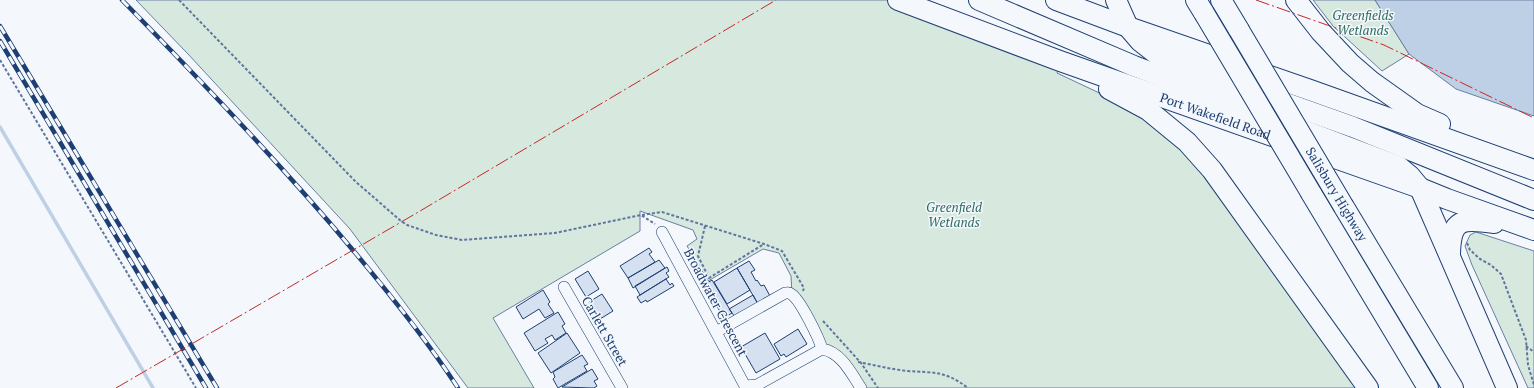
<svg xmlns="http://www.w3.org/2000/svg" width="1534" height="388" font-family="'PT Serif',serif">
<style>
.green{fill:#d7e8df;stroke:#687fa3}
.water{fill:#bed0e5;stroke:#687fa3}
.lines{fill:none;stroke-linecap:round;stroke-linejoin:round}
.stream{stroke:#bed0e5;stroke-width:3.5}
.building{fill:#d5e0f0;stroke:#1d3f73}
.street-casing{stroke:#1d3f73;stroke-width:12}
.highway-casing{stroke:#1d3f73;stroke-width:22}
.path{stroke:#5e769c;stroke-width:2;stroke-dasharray:3 2;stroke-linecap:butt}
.street{stroke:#f4f7fb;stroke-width:11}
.highway{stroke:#f4f7fb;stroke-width:20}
.rail-casing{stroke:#1d3f73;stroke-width:4.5}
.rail{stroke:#f4f7fb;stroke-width:3;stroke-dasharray:9;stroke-linecap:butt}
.highway-bridge-casing{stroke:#1d3f73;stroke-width:22;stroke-linecap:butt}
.highway-bridge{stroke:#f4f7fb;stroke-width:20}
.power{stroke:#c62828;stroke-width:1;stroke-dasharray:14 3 2 3;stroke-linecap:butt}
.labels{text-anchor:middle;stroke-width:3;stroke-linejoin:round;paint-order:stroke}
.park-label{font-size:13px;font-style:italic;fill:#2c6c60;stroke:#f4f7fb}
.street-label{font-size:13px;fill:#1d3f73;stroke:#f4f7fb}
</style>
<rect width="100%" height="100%" fill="#f4f7fb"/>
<path class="green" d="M136,0H898L1060,61L1057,73L1127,106L1199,164L1361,388H861L838,356L822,349L792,294L791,276L779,253L763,249L708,281L687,246L697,239L693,230L640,211V231L493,318L534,388H468L350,229L188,54Z
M1313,0H1375L1409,54L1382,71L1333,26Z
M1476,232L1534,251V388H1528L1472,265L1465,246L1470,235Z"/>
<path class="water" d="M1375,0H1534V116L1456,89L1409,54Z"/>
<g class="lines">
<path class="stream" d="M0,127L153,388"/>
</g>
<path class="building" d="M649,248L652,252L649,254L655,262L628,278L620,266Z
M659,260L665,268L633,288L628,278Z
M749,261L755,270L751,272L756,281L757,280L761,286L764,285L770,296L758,304L737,268Z
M667,267L669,271L666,273L669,277L640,295L635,286Z
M737,268L750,290L727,304L714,282Z
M588,271L599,289L586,297L575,279Z
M666,279L670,285L672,283L674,286L647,302L646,300L641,303L637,297Z
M712,280L732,313L724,318L704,285Z
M543,290L550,302L548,304L554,313L545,318L539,309L523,319L516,307Z
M602,294L613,311L600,319L589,302Z
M753,295L758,304L735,317L729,309Z
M558,312L565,324L562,326L566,333L555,340L552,335L545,339L548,343L535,351L524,333Z
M798,329L807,344L786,357L784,354L781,356L774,344Z
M567,333L580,353L551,373L538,353Z
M765,333L780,359L756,373L741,347Z
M582,355L588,364L584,366L587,371L558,388L553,379L555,377L553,372Z
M592,369L598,379L594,381L597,386L594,388L562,387Z"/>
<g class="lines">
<g class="street-casing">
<path id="street" d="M662,232L745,386
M564,287L622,388
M716,332L785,293C787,293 789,292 791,294C800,299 819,338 822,349
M745,388V386L757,385L822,349C841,352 851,373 861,388"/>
</g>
<g class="highway-casing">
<g id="highway">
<path id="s1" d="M898,0L1060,61L1420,188L1447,199L1534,230"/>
<path d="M979,0L1134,66L1398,166L1410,176L1420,188L1507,388"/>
<path d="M1056,0L1128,27L1310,90L1534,170"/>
<path d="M1116,0L1128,27L1140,41L1163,59L1353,127L1534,200"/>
<path d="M1196,0L1204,13"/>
<path d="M1221,0L1239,30"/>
<path d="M1296,0L1321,32L1350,63L1372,82L1417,114L1440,124"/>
<path d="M1109,89L1148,110L1187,142L1212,170L1368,388"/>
<path d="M1311,193L1428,388"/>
<path d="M1344,207L1453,388"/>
<path d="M1450,254C1451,217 1463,219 1494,223"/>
</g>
</g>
<path class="path" d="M179,0L356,182L401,221L407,225L436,235L462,240L555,233L641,215L655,224
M0,60L196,388
M642,215L662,212L764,244L782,251L804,288L803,291
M705,226L698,256L709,278L764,244
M1467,243L1470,250L1480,259L1491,265L1501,274L1526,340L1528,365L1534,385
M823,321L861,363L878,388
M1526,346L1534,352
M858,362C874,365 890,369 907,371C934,373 944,370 968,388"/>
<use href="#street" class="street"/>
<use href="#highway" class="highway"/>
<g class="rail-casing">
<path id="rail" d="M122,0C201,81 279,162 352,249C389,293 426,339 458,388
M0,26L217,388
M0,41L206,388"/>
</g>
<use href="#rail" class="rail"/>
<g class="highway-bridge-casing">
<path id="highway-bridge" d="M1204,13L1311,193
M1239,30L1344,207"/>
</g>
<use href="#highway-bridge" class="highway-bridge"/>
<path class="power" d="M1256,0L1384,45L1534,118
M116,388L415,214L776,0"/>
</g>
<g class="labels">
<g class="park-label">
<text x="1363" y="20">Greenfields<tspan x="1363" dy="15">Wetlands</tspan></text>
<text x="954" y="212">Greenfield<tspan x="954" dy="15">Wetlands</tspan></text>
</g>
<g class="street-label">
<text dy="5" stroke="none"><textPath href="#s1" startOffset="338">Port Wakefield Road</textPath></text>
<text transform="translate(1337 194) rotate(59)" y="5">Salisbury Highway</text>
<text transform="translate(716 302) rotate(62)" y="5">Broadwater Crescent</text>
<text transform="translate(605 331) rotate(60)" y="5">Carlett Street</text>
</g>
</g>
</svg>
